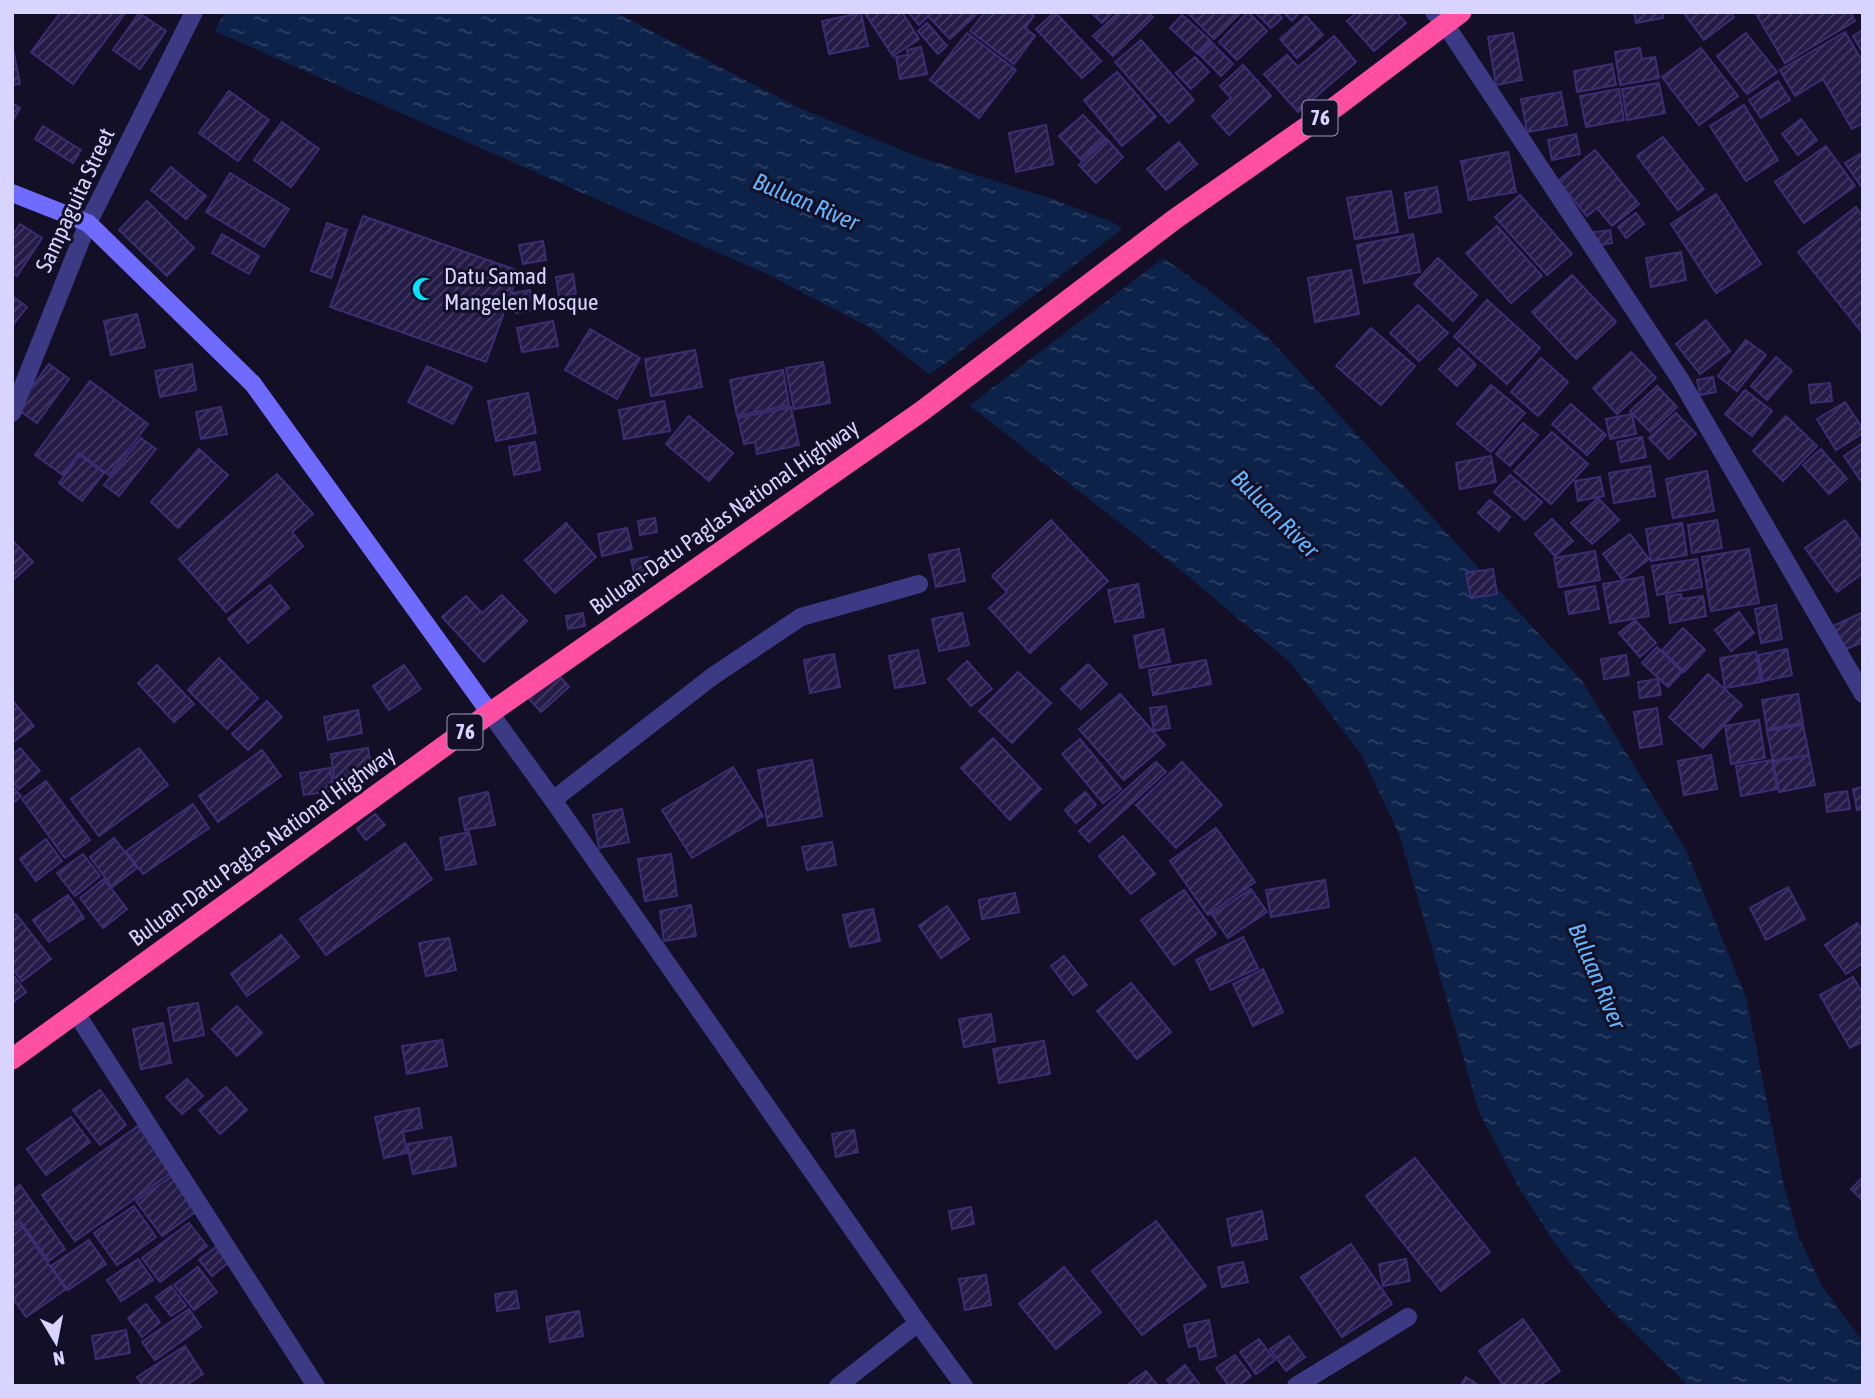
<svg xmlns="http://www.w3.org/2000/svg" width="1875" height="1398" font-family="'Asap Condensed',sans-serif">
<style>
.water{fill:url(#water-ripples)}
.pier{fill:#130f26}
.building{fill:url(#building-hatch);stroke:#3b2d73;stroke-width:2}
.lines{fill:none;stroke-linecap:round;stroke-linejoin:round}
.street{stroke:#3d3a85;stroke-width:18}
.secondary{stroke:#6f6bff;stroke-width:18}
.highway{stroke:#ff4fa3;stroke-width:21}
.labels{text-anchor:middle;stroke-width:6;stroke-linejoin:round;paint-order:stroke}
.shield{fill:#130f26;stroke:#9e99be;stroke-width:2}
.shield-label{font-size:21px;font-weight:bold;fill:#d9d4ff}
.street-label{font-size:23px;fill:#d9d4ff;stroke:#130f26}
.poi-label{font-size:23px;fill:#d9d4ff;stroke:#130f26;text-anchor:start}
.water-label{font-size:24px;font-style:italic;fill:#62b6ff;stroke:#130f26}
</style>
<defs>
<pattern id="water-ripples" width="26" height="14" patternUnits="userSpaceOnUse" patternTransform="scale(1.75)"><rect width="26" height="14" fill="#0c2248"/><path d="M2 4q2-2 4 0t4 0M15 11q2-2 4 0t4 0" fill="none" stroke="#2f4163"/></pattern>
<pattern id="building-hatch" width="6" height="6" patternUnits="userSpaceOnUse" patternTransform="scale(1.75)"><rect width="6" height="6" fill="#241b47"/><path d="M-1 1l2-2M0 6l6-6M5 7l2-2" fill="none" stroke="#433b63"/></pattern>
</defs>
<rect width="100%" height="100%" fill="#130f26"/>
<path class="water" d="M171,12H615L797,107L919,157L1053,199L1114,223L1211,292L1268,337L1582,681L1686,850L1746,997L1783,1181L1799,1238L1822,1286L1863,1342V1386H1688L1603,1302L1555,1244L1518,1186L1479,1112L1400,836L1361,754L1290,662L1184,573L870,328L767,274Z"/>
<path class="pier" d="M168,12H225L213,34L170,15Z
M1125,227L1166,256L966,408L927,377Z"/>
<path class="building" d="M61,12H126L73,84L31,52Z
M864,12H902L919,39L893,56Z
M908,12H979L950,39L928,16L919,25Z
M985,12H1029L1034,16L1025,28L1035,36L1014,64L970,31Z
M1055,12L1101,61L1082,78L1036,29Z
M1091,12H1113L1102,23Z
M1119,12H1148L1153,17L1113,56L1093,36Z
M1187,12H1241L1214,39Z
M1248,12L1267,31L1237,60L1219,42Z
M1255,12H1277L1282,18L1271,28Z
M1283,12H1300L1292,21Z
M1357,12H1396L1406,23L1374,51L1347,21Z
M1634,12H1663V18L1636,23Z
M1683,12H1730L1734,17L1704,40Z
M1755,12H1850L1855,21L1785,63Z
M139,13L166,31L140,69L113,50Z
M861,13L868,46L829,54L822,21Z
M1182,15L1211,41L1198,54L1170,28Z
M1306,16L1323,35L1297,58L1280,39Z
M927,23L947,46L938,54L918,31Z
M1863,30V53L1853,36Z
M1845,32L1863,62V123L1852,129L1823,79L1795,96L1780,70Z
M967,33L1016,70L979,118L930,80Z
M1513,33L1522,80L1496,85L1488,37Z
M1746,33L1777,72L1747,94L1717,56Z
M1334,36L1356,62L1298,112L1264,74L1287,55L1298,67Z
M1141,40L1194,100L1169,123L1115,62Z
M1212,43L1233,64L1221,76L1200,55Z
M12,44L20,84L12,85Z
M921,47L927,74L900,79L896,57L908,55L907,50Z
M1640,48L1642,59L1655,57L1659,78L1620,85L1615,52Z
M1701,48L1738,96L1699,125L1662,77Z
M1195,57L1209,72L1191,89L1176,73Z
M1612,64L1616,85L1577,92L1574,71Z
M1243,65L1271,96L1229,135L1212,116L1231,98L1220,86Z
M1117,72L1156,117L1122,146L1084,100Z
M1778,81L1790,100L1761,118L1749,100Z
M1659,83L1665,113L1627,120L1622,89Z
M1619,89L1624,120L1586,127L1580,96Z
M229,91L269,120L238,161L199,133Z
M1561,92L1567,125L1527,132L1521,99Z
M12,103L20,108L12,122Z
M1744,105L1778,160L1746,181L1710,126Z
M1083,115L1105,138L1081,160L1059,136Z
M1801,119L1817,140L1798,155L1782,134Z
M282,122L319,149L291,187L254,160Z
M1046,125L1053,164L1016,172L1009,133Z
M43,126L81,150L73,163L35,139Z
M1576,134L1580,154L1552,160L1548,140Z
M1663,137L1704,189L1678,210L1637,156Z
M1107,139L1123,157L1096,183L1079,165Z
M1179,142L1197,164L1166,190L1147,169Z
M1826,146L1855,186L1804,223L1775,182Z
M1595,150L1639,204L1612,226L1597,208L1587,216L1558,181Z
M1508,152L1516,192L1469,200L1461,161Z
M1863,152V189L1845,163Z
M171,167L206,196L186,219L151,190Z
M230,173L289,209L264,247L206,212Z
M1437,187L1441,212L1409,218L1405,193Z
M1391,191L1398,232L1355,239L1347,198Z
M1716,194L1761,264L1716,293L1671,224Z
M1520,195L1572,254L1547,275L1495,217Z
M147,201L194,248L167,276L119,230Z
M1856,207L1863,216V334L1798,252Z
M1636,213L1644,224L1626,238L1618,227Z
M363,216L519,271L486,362L330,307Z
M327,223L347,230L331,278L311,271Z
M20,224L42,238L17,276L12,273V236Z
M1497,226L1542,276L1511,303L1466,253Z
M1610,230L1612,243L1596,246L1594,232Z
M222,234L259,256L249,274L212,253Z
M1413,234L1420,272L1364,283L1357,245Z
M543,241L546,260L523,264L519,245Z
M1681,252L1686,280L1651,287L1646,258Z
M1438,258L1477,295L1453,321L1414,284Z
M1351,270L1359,314L1315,322L1308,278Z
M573,274L576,294L559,297L556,277Z
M1572,275L1616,322L1576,359L1532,312Z
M530,290L533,310L516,313L513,293Z
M12,296L27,307L12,326Z
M1487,300L1540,348L1507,384L1454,337Z
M1418,305L1448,333L1419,361L1390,333Z
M137,314L145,347L111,355L104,321Z
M1706,320L1730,351L1700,374L1676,344Z
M553,321L558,346L522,352L517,328Z
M1371,328L1415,366L1381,405L1336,366Z
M590,329L640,358L617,399L565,370Z
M1746,340L1766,355L1737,391L1718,376Z
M1459,348L1476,365L1457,386L1439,369Z
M695,350L702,387L651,396L645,359Z
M1631,352L1656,378L1617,414L1593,388Z
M1776,357L1792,371L1767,400L1751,386Z
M1541,358L1568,382L1538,416L1511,392Z
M823,362L830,403L794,409L786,368Z
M49,364L69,379L37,423L16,408Z
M192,364L196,390L160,397L155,371Z
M427,366L472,387L453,424L408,402Z
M783,370L789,405L737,416L730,380Z
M1713,377L1716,392L1700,395L1697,380Z
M90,381L148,424L109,475L79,453L63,475L35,455Z
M1830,383L1832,401L1811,403L1809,385Z
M1491,385L1525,413L1491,452L1457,424Z
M1657,386L1677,407L1650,432L1630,411Z
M1745,390L1772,411L1752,436L1725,414Z
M528,393L536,433L496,441L488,401Z
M664,401L670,431L624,439L619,410Z
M1845,402L1863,429V433L1836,450L1817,419Z
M1571,404L1606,435L1587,455L1552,424Z
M221,407L227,434L201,439L196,412Z
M791,407L799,445L757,454L755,442L744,444L738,418Z
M1676,413L1696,434L1669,459L1649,438Z
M1632,414L1636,434L1610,439L1606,419Z
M689,416L733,453L709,481L666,444Z
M1786,416L1817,446L1783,481L1753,451Z
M1523,423L1538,435L1510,466L1496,454Z
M1552,432L1588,464L1551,504L1514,471Z
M1642,437L1646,457L1621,462L1617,442Z
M141,438L156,449L119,496L104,485Z
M535,442L540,470L514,475L509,447Z
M1863,443V477L1860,480L1844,456Z
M199,449L228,475L178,528L151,502Z
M1821,449L1847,479L1829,494L1803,465Z
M80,455L104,473L82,501L59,483Z
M1491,456L1496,482L1460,489L1456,463Z
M1650,466L1655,496L1614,503L1609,473Z
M1707,471L1714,511L1673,518L1666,479Z
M277,474L313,514L292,532L303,546L226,612L179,559Z
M1510,475L1542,502L1525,520L1494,492Z
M1600,477L1604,496L1578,501L1575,481Z
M1598,498L1619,520L1592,544L1571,523Z
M1490,500L1510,517L1499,531L1478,513Z
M655,518L657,532L640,535L638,521Z
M1552,519L1573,541L1555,556L1535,534Z
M1051,520L1108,581L1030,653L989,608L1007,592L992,576Z
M1717,520L1722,548L1692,553L1688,525Z
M1845,520L1863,544V573L1837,592L1805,548Z
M566,523L596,557L555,593L525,560Z
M1682,523L1687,555L1651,561L1646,529Z
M627,528L632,549L602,556L598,534Z
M1630,534L1649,559L1622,579L1603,554Z
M12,540L33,562L12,581Z
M959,549L965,581L936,587L929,555Z
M1749,549L1759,603L1711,611L1702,557Z
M1595,551L1600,580L1559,587L1554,558Z
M648,557L651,570L634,573L631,560Z
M1697,559L1702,587L1657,595L1652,566Z
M1493,569L1497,594L1471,598L1466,573Z
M1643,577L1649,616L1610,623L1603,584Z
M1138,584L1144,617L1115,622L1108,590Z
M270,585L289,608L248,643L228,619Z
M1595,586L1599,609L1569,614L1565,592Z
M1681,594L1682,599L1703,596L1706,616L1670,623L1666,596Z
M502,595L527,621L484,662L442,617L466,596L482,613Z
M1776,605L1782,639L1761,643L1755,609Z
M1739,612L1754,633L1731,651L1715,630Z
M1863,612V642L1844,650L1833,626Z
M583,613L585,626L568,629L566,616Z
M962,613L969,645L939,651L932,619Z
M1635,620L1656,643L1640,657L1619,633Z
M1683,628L1705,650L1684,672L1662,650Z
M1163,629L1170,662L1140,668L1134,636Z
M1657,647L1682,672L1668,687L1642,663Z
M1787,649L1792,675L1763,681L1758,655Z
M918,650L925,683L895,688L889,656Z
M1756,652L1761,682L1725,688L1720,658Z
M834,654L840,687L810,693L804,660Z
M1626,655L1629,675L1604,679L1601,659Z
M219,658L258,698L227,729L188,690Z
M1206,660L1211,684L1153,695L1149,670Z
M967,661L992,689L971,706L948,679Z
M1088,664L1107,684L1081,709L1061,689Z
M157,665L194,704L174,722L138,683Z
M404,665L421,689L389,710L373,686Z
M550,665L569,687L541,712L521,690Z
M1018,672L1051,703L1012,743L979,711Z
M1708,674L1742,705L1703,748L1669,717Z
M1658,679L1661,695L1640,698L1638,682Z
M1120,694L1165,745L1124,780L1079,729Z
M1798,694L1803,723L1767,729L1762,700Z
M12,700L34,726L12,743Z
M267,701L282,717L248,750L232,734Z
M1166,706L1170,728L1154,731L1150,708Z
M1657,708L1662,744L1640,748L1634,712Z
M358,710L362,733L328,740L324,717Z
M1759,720L1765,758L1731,764L1725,726Z
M1803,725L1809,755L1773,761L1767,731Z
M993,738L1041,789L1010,820L961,768Z
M1080,739L1121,789L1103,803L1062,754Z
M20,748L40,771L19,789L12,781V755Z
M139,748L168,785L99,836L71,799Z
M368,748L372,772L334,778L331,754Z
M262,750L281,776L218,822L199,796Z
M1711,755L1717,789L1684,795L1678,761Z
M1809,755L1815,785L1779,792L1773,762Z
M812,760L822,816L768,826L758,770Z
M1772,760L1777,789L1741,796L1736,766Z
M1156,762L1166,772L1089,842L1079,831Z
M1182,762L1222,805L1176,848L1136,805Z
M733,767L763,816L692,858L662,810Z
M330,768L334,791L304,795L300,773Z
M46,781L90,840L65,858L22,799Z
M12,786L21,796L12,804Z
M1863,787V809L1857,810L1853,789Z
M1847,791L1850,809L1827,812L1825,794Z
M488,792L495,825L465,830L459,798Z
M1085,792L1096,805L1076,823L1065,810Z
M193,804L209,828L143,874L126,851Z
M622,809L629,842L599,848L593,815Z
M375,814L385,825L366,840L357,829Z
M1216,828L1255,882L1208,915L1170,861Z
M469,832L476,864L446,870L440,838Z
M1123,836L1155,874L1131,894L1099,856Z
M114,838L137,868L112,887L90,857Z
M46,839L62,861L36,881L20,859Z
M832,842L836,865L807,870L802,847Z
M405,843L432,879L326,955L300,919Z
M83,854L100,876L75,896L57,873Z
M671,854L677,896L645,901L638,859Z
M104,879L127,909L103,928L80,898Z
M1325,880L1329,907L1271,917L1266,890Z
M1788,887L1805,919L1766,940L1750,908Z
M1251,889L1267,912L1228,938L1212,915Z
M1184,890L1216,934L1174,965L1141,920Z
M1015,893L1019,912L982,919L979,900Z
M68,895L84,918L49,942L33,920Z
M691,905L696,936L664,941L660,911Z
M947,906L969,939L941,958L919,926Z
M873,909L880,941L850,947L843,915Z
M16,914L51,959L22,981L12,968V917Z
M1857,923L1863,931V963L1846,974L1825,945Z
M281,935L299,957L247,996L231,974Z
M1243,937L1258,968L1211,990L1196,960Z
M449,938L456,970L426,976L419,943Z
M1064,956L1087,985L1073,995L1051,966Z
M1263,969L1283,1012L1253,1026L1233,984Z
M15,977L26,992L12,1003V979Z
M1853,977L1863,994V1041L1850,1048L1820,995Z
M1131,983L1171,1032L1137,1059L1097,1011Z
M198,1003L204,1035L174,1041L168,1008Z
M237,1006L262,1033L237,1056L212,1029Z
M991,1014L995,1041L964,1047L959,1019Z
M163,1023L171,1063L141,1069L133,1029Z
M442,1040L447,1066L407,1074L402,1046Z
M1044,1041L1050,1074L999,1083L993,1049Z
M187,1079L203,1096L182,1114L166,1097Z
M226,1087L247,1110L220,1134L199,1110Z
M100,1090L126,1125L100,1145L73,1110Z
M419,1108L422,1128L403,1132L407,1153L384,1158L375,1117Z
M71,1117L90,1142L46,1175L27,1149Z
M138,1126L171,1173L75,1241L42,1195Z
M854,1130L858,1152L836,1157L832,1134Z
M451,1137L456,1166L413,1174L407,1144Z
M1415,1158L1490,1252L1441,1291L1366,1196Z
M172,1176L197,1211L162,1236L136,1201Z
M1863,1177V1201L1851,1189Z
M20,1185L65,1249L49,1261L21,1222L12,1228V1191Z
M134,1206L156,1237L117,1265L94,1233Z
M971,1207L974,1224L952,1229L949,1211Z
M1262,1211L1267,1239L1232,1246L1227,1219Z
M1156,1221L1206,1286L1142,1335L1092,1271Z
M189,1223L207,1246L160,1282L142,1258Z
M21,1225L66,1289L26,1317L12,1297V1231Z
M89,1240L106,1264L68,1290L51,1266Z
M1351,1244L1392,1304L1342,1337L1301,1277Z
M217,1246L229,1262L212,1276L199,1260Z
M138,1259L153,1280L121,1301L107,1280Z
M1406,1259L1410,1281L1383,1286L1379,1264Z
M1243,1262L1248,1282L1222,1287L1218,1267Z
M198,1267L217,1292L194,1310L174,1285Z
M1064,1267L1101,1312L1056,1349L1019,1304Z
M986,1275L991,1305L965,1310L959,1279Z
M171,1286L186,1306L171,1316L156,1297Z
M516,1291L519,1308L497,1311L495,1294Z
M146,1304L160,1322L142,1337L128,1318Z
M189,1309L201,1327L155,1360L142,1342Z
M579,1311L583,1336L550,1342L546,1317Z
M1523,1319L1560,1371L1539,1386H1504L1479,1351Z
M1209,1320L1216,1356L1200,1360L1197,1345L1189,1347L1184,1325Z
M126,1330L130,1353L96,1359L92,1336Z
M1289,1336L1305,1357L1286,1371L1270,1349Z
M1259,1339L1275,1360L1256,1374L1240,1352Z
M185,1346L203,1374L185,1386H143L137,1377Z
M1235,1355L1251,1376L1238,1386H1229L1216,1368Z
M1185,1365L1201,1386H1172L1167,1380Z
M1146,1371L1158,1386H1126Z
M1466,1377L1480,1386H1460Z"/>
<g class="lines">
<path class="street" d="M1434,12L1445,24L1680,379L1863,694
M12,413L88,223L194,12
M490,713L553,800L918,1323L964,1386
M553,800L713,676L801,617L919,584
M76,1013L316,1386
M838,1386L918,1323
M1296,1386L1408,1317"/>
<path class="secondary" d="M12,193L88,223L253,384L490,713"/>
<path class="highway" d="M12,1059L490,713L922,411L1175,219L1334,108L1461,12"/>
</g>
<defs>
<g id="mosque-bare" transform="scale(1.89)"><path d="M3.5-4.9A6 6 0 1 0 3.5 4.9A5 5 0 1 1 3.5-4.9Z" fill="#00e5ff" stroke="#130f26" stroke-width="2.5" paint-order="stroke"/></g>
</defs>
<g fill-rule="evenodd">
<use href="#mosque-bare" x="424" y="289"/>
</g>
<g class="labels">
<g class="shield">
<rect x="1302.5" y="100.5" width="35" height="35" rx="5"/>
<rect x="447.5" y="714.5" width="35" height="35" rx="5"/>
</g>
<g class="shield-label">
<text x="1320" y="125">76</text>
<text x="465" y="739">76</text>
</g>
<g class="street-label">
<text transform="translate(75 200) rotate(-65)" y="8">Sampaguita Street</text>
<text transform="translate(724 517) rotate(-35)" y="8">Buluan-Datu Paglas National Highway</text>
<text transform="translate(262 846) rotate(-36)" y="8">Buluan-Datu Paglas National Highway</text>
</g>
<g class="poi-label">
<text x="444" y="284">Datu Samad<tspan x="444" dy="26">Mangelen Mosque</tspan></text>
</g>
<g class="water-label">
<text transform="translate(806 202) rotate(23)" y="8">Buluan River</text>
<text transform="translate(1275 514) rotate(45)" y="8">Buluan River</text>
<text transform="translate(1597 976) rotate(67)" y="8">Buluan River</text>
</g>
</g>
<rect width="1875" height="1398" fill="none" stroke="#d9d4ff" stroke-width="28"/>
<g transform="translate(56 1342) rotate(170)" stroke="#130f26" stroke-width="5" paint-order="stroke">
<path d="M0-5L12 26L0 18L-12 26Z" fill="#d9d4ff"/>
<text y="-10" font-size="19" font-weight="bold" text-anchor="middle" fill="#d9d4ff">N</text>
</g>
</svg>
